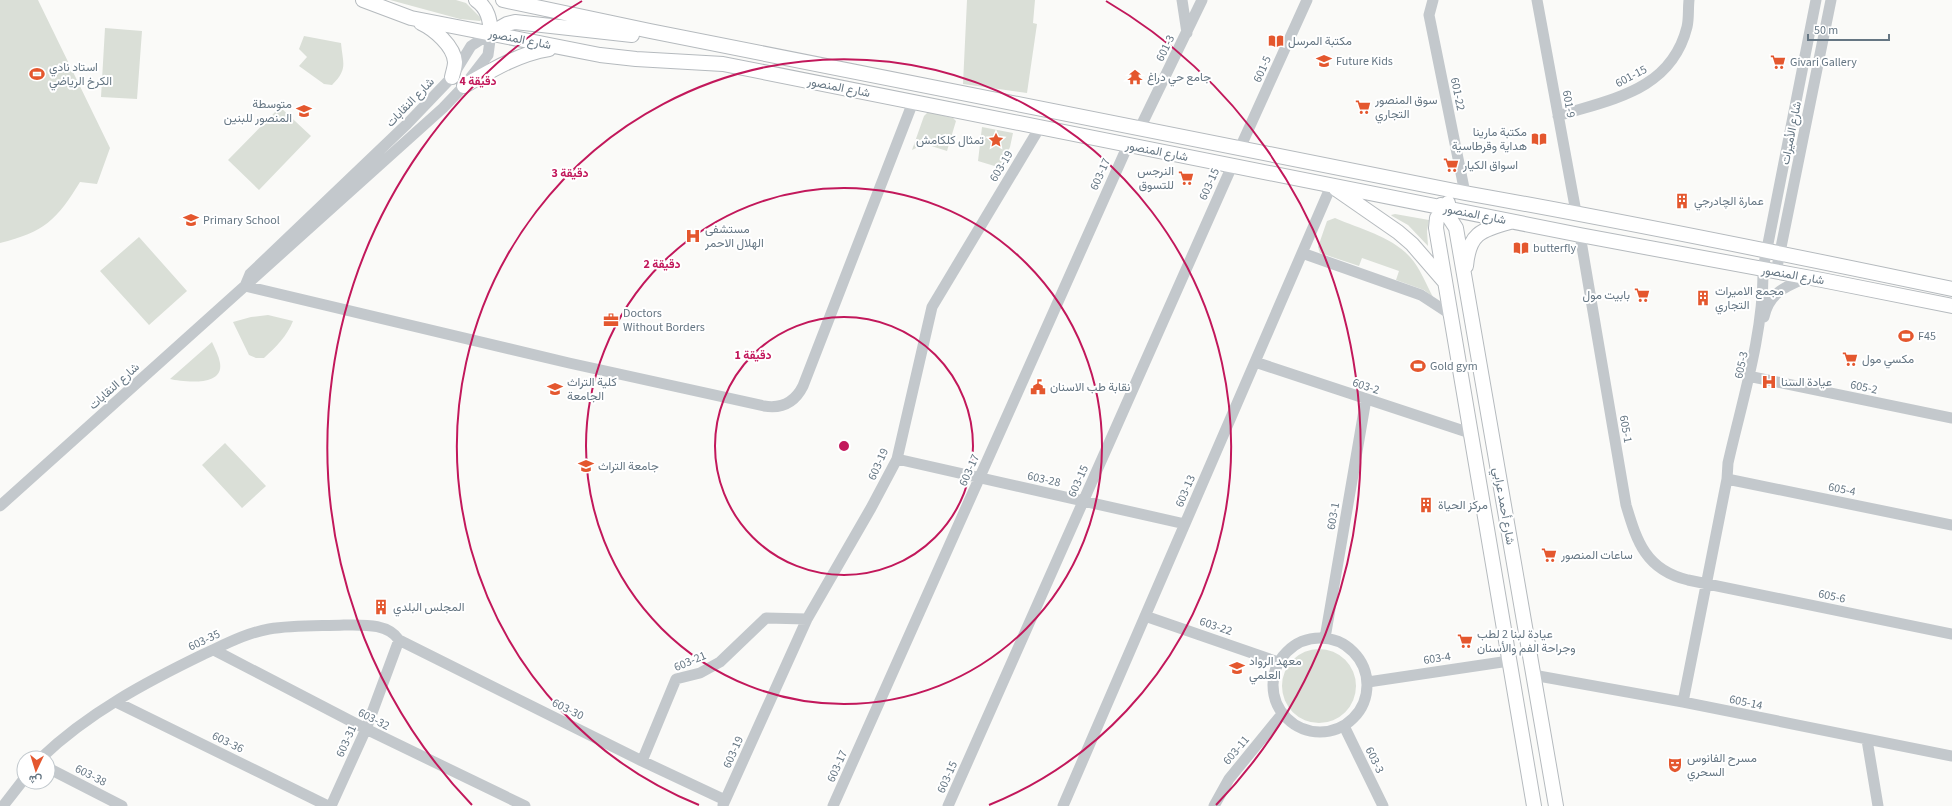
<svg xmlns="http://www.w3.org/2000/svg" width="1952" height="806" font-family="'Source Sans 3',Vazirmatn,sans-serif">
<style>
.green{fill:#dadfd7}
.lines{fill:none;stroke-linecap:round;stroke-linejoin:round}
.major-casing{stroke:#b5babe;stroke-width:16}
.minor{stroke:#c3c8cc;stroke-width:11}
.major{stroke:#fff;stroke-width:14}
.ring{fill:none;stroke:#c2185b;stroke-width:2}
.labels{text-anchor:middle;stroke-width:4;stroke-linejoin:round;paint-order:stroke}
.street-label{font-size:12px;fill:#657683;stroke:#fff}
.poi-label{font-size:12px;fill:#657683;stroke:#fff;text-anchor:start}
.centre{fill:#c2185b;stroke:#fff;stroke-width:2}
.ring-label{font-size:12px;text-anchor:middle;font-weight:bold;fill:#c2185b;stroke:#fff;stroke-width:4;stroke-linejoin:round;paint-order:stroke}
</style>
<rect width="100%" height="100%" fill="#fafaf8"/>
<path class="green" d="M0,0H38L110,148L97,184L80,182C57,220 44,232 0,243Z
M390,0H456L466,3L482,19L480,21L460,19Z
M967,0H1035L1033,23L1037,24L1027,93L963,84Z
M105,28L142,31L137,99L101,97Z
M304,36L341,43C343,64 348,69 332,85L324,84L299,66L307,57L299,49Z
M280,107L311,136L259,190L228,160Z
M928,112L953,118L956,121L947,151L925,144L919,145L918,147L912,150L924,116Z
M982,127L1013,133L1010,147L1001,168L978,161Z
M1395,214L1429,220L1427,231L1428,246L1408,225L1392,216L1391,215Z
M1335,218C1360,229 1391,236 1410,257C1420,268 1426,284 1433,297L1424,290L1396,280L1399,271L1362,258L1359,266L1320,253L1318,247L1327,221Z
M139,237L187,291L149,325L100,271Z
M268,315L293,321C287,336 276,347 264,358H256L249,355L233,322L251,317Z
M212,342C215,349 219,356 220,363C224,387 184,382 170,379Z
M225,443L266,486L242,508L202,465Z
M1282 686a37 37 0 1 1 74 0a37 37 0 1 1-74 0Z"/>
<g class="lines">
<g class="major-casing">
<path id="major" d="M363,0L411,18L600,55L636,59L723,64L1580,235L1822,280L1952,306
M476,0C488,8 490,20 491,33
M503,0L650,31L1465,193C1628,222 1790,255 1952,289
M421,23C434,29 454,46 455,62C455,67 453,72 452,77
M491,33L507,24L515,22L632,35
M464,86C492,70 518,54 549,49
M1336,189L1398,232L1412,244L1444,281
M1448,203L1437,218L1436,228L1534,806
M1441,205L1456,228L1556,806
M1466,266C1469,234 1480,230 1510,222"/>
</g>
<path class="minor" d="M1182,0L1187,33
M1433,0L1429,15L1465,193
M1537,0L1576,212
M1558,116C1611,99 1671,91 1687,27C1689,19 1688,9 1689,0
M1140,128L1202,0
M1240,148L1307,0
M1580,235L1626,505C1637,542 1646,570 1688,580L1952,634
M1302,253L1421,295L1450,314
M1776,272L1831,0
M245,286L569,363L764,406C782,409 795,402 803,386L913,102
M1764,317C1769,292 1787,286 1808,277
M1255,362L1470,433
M1748,376L1952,418
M897,459L1185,524
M1727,479L1952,525
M0,506L443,108L464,86L488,55L491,33L471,46L452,77L407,124L250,274L245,286
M1145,616L1278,662
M1273 685a47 47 0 1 1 94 0a47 47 0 1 1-94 0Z
M1325,638L1366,399
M214,650L366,729L525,806
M1533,675L1683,702L1952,756
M1368,682L1509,661
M116,702L328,806
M1683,702L1727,479L1728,463C1742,401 1764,333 1763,269L1816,0
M1344,726L1383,806
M1867,740L1878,806
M41,758C88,713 146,682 204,654C224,645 246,633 269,629C293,625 319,626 344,625C363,625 388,623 399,640L642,761L725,800
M642,761L676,679L700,673L720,662L766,618L807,619
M48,768L122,806
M723,805L807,619L871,508L897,459L932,307L1040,127
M3,806L24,779
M331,806L366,729L399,640
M833,806L1128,145
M948,806L1232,166
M1063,806L1331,186
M1214,806L1229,779L1282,714"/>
<use href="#major" class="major"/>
</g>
<g class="ring">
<circle cx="844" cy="446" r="129"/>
<circle cx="844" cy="446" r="258"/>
<path d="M699 805A387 387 0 1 1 989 805"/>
<path d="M472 805A517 517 0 0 1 582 1M1106 1A517 517 0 0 1 1216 805"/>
</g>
<defs>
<g id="library-bare" transform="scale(1.2)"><path d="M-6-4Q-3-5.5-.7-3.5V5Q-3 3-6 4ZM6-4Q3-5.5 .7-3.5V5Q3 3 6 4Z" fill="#e4572e" stroke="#fff" stroke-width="2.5" paint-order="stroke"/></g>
<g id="school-bare" transform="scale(1.2)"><path d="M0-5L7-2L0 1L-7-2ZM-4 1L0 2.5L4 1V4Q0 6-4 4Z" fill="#e4572e" stroke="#fff" stroke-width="2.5" paint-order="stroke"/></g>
<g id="supermarket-bare" transform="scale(1.2)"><path d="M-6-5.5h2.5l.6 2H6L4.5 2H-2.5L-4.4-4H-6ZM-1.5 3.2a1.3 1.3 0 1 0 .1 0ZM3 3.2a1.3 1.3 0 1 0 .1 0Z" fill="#e4572e" stroke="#fff" stroke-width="2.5" paint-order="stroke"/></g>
<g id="stadium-bare" transform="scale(1.2)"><path d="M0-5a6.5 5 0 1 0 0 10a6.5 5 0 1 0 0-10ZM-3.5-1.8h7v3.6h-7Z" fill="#e4572e" stroke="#fff" stroke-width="2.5" paint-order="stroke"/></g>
<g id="temple-bare" transform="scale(1.2)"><path d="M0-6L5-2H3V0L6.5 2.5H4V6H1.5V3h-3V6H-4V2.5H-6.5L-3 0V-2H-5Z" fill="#e4572e" stroke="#fff" stroke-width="2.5" paint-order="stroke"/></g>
<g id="sight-bare" transform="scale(1.2)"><path d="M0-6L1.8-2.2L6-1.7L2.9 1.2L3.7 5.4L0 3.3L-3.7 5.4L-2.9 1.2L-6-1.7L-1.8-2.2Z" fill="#e4572e" stroke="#fff" stroke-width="2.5" paint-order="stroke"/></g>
<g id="building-bare" transform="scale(1.2)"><path d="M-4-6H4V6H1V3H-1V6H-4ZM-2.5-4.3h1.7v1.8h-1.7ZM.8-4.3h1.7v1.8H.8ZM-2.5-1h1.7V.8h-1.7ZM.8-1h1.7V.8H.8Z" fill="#e4572e" stroke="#fff" stroke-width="2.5" paint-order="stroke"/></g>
<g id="hospital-bare" transform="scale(1.2)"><path d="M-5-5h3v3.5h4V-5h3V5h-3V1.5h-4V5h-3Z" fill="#e4572e" stroke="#fff" stroke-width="2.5" paint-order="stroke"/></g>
<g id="office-bare" transform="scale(1.2)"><path d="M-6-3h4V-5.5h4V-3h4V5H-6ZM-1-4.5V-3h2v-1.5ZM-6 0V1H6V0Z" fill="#e4572e" stroke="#fff" stroke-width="2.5" paint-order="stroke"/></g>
<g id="civic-bare" transform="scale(1.2)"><path d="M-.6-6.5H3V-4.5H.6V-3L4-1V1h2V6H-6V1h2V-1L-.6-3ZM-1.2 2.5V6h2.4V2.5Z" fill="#e4572e" stroke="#fff" stroke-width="2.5" paint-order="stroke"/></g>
<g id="university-bare" transform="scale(1.2)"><path d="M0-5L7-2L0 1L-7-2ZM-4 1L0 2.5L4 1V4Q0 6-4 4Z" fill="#e4572e" stroke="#fff" stroke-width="2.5" paint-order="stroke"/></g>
<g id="theatre-bare" transform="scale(1.2)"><path d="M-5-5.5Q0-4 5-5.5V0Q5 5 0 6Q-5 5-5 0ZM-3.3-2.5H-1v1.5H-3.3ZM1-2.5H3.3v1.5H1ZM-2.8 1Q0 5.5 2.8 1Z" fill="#e4572e" stroke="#fff" stroke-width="2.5" paint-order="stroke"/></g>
</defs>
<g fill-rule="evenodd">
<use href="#library-bare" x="1276" y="41"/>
<use href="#school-bare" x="1324" y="61"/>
<use href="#supermarket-bare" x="1778" y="62"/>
<use href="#stadium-bare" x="37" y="74"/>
<use href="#temple-bare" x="1135" y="77"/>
<use href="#supermarket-bare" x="1363" y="107"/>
<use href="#school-bare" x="304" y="111"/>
<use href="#library-bare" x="1539" y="139"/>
<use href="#sight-bare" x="996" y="140"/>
<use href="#supermarket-bare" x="1451" y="165"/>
<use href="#supermarket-bare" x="1186" y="178"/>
<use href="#building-bare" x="1682" y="201"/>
<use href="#school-bare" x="191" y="220"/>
<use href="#hospital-bare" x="693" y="236"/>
<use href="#library-bare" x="1521" y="248"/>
<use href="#supermarket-bare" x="1642" y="295"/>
<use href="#building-bare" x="1703" y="298"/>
<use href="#office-bare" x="611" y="320"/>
<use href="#stadium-bare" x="1906" y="336"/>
<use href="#supermarket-bare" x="1850" y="359"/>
<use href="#stadium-bare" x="1418" y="366"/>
<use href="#hospital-bare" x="1769" y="382"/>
<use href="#civic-bare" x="1038" y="387"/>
<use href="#university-bare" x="555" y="389"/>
<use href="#university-bare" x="586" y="466"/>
<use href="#building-bare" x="1426" y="505"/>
<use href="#supermarket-bare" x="1549" y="555"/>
<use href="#building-bare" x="381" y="607"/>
<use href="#supermarket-bare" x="1465" y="641"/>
<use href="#school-bare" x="1237" y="668"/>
<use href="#theatre-bare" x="1675" y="765"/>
</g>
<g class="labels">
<g class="street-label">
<text transform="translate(520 39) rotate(11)" y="4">شارع المنصور</text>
<text transform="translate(1165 48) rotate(-64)" y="4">601-3</text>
<text transform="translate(1262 69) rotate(-66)" y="4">601-5</text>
<text transform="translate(1631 76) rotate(-28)" y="4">601-15</text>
<text transform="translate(839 87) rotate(11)" y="4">شارع المنصور</text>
<text transform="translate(1458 94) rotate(79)" y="4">601-22</text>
<text transform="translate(410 102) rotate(-46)" y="4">شارع النقابات</text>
<text transform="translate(1569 104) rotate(80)" y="4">601-9</text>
<text transform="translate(1791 133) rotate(-79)" y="4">شارع الأميرات</text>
<text transform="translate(1157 151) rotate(11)" y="4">شارع المنصور</text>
<text transform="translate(1001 166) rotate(-59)" y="4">603-19</text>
<text transform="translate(1100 174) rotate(-66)" y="4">603-17</text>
<text transform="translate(1209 184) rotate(-66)" y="4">603-15</text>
<text transform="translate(1475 214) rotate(11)" y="4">شارع المنصور</text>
<text transform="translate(1793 275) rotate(10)" y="4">شارع المنصور</text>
<text transform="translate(1741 365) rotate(-78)" y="4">605-3</text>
<text transform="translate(114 386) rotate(-42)" y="4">شارع النقابات</text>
<text transform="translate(1366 386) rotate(18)" y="4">603-2</text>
<text transform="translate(1864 387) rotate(12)" y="4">605-2</text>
<text transform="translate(1626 429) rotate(80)" y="4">605-1</text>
<text transform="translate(878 464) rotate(-66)" y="4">603-19</text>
<text transform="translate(969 470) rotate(-66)" y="4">603-17</text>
<text transform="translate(1044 479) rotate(13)" y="4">603-28</text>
<text transform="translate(1078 481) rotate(-66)" y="4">603-15</text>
<text transform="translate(1842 489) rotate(11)" y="4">605-4</text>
<text transform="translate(1185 491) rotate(-67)" y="4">603-13</text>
<text transform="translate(1504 506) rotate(80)" y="4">شارع أحمد عرابي</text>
<text transform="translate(1333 516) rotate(-80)" y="4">603-1</text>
<text transform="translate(1832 596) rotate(12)" y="4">605-6</text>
<text transform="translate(1216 626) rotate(19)" y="4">603-22</text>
<text transform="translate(204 640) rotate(-25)" y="4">603-35</text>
<text transform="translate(1437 658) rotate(-8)" y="4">603-4</text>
<text transform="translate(690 661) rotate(-23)" y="4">603-21</text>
<text transform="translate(1746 702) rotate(12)" y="4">605-14</text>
<text transform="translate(568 709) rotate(26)" y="4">603-30</text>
<text transform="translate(374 719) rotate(27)" y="4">603-32</text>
<text transform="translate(346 741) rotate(-66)" y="4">603-31</text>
<text transform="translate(228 742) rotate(26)" y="4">603-36</text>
<text transform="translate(1236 750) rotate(-50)" y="4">603-11</text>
<text transform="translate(733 752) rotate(-66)" y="4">603-19</text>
<text transform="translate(1375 760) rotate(64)" y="4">603-3</text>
<text transform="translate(837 766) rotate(-66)" y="4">603-17</text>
<text transform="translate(91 775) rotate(27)" y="4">603-38</text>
<text transform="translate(947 777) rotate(-66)" y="4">603-15</text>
</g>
<g class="poi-label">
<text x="1288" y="45">مكتبة المرسل</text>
<text x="1336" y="65">Future Kids</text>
<text x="1790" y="66">Givari Gallery</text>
<text x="49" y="71">استاد نادي<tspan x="49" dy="14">الكرخ الرياضي</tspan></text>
<text x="1147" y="81">جامع حي دراغ</text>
<text x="1375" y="104">سوق المنصور<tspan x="1375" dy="14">التجاري</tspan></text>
<text x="292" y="108" text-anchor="end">متوسطة<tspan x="292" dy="14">المنصور للبنين</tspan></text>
<text x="1527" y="136" text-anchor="end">مكتبة مارينا<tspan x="1527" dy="14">هداية وقرطاسية</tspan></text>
<text x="984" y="144" text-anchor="end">تمثال كلكامش</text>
<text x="1463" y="169">اسواق الكيار</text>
<text x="1174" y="175" text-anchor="end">النرجس<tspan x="1174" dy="14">للتسوق</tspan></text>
<text x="1694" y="205">عمارة الچادرجي</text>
<text x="203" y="224">Primary School</text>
<text x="705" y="233">مستشفى<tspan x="705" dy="14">الهلال الاحمر</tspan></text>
<text x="1533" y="252">butterfly</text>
<text x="1715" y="295">مجمع الاميرات<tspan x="1715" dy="14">التجاري</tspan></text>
<text x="1630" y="299" text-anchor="end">بابيت مول</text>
<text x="623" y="317">Doctors<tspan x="623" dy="14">Without Borders</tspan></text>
<text x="1918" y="340">F45</text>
<text x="1862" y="363">مكسي مول</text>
<text x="1430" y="370">Gold gym</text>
<text x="567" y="386">كلية التراث<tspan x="567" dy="14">الجامعة</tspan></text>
<text x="1781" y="386">عيادة السنا</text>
<text x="1050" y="391">نقابة طب الاسنان</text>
<text x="598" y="470">جامعة التراث</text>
<text x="1438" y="509">مركز الحياة</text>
<text x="1561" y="559">ساعات المنصور</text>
<text x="393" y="611">المجلس البلدي</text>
<text x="1477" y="638">عيادة لبنا 2 لطب<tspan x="1477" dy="14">وجراحة الفم والأسنان</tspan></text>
<text x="1249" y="665">معهد الرواد<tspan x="1249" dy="14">العلمي</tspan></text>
<text x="1687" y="762">مسرح الفانوس<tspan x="1687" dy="14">السحري</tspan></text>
</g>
</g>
<circle cx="844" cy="446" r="6" class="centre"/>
<g class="ring-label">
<text x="478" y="85">4 دقيقة</text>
<text x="570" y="177">3 دقيقة</text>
<text x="662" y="268">2 دقيقة</text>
<text x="753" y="359">1 دقيقة</text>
</g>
<g transform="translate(36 770) rotate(184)"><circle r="19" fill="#ffffff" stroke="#c1c8cd"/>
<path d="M0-3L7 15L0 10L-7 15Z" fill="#e4572e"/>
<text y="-6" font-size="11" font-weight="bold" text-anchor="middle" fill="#657683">ش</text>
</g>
<path d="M1808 34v6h81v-6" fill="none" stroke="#657683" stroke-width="2"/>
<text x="1814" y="34" font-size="12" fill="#657683" stroke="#ffffff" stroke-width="3" paint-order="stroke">50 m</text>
</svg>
